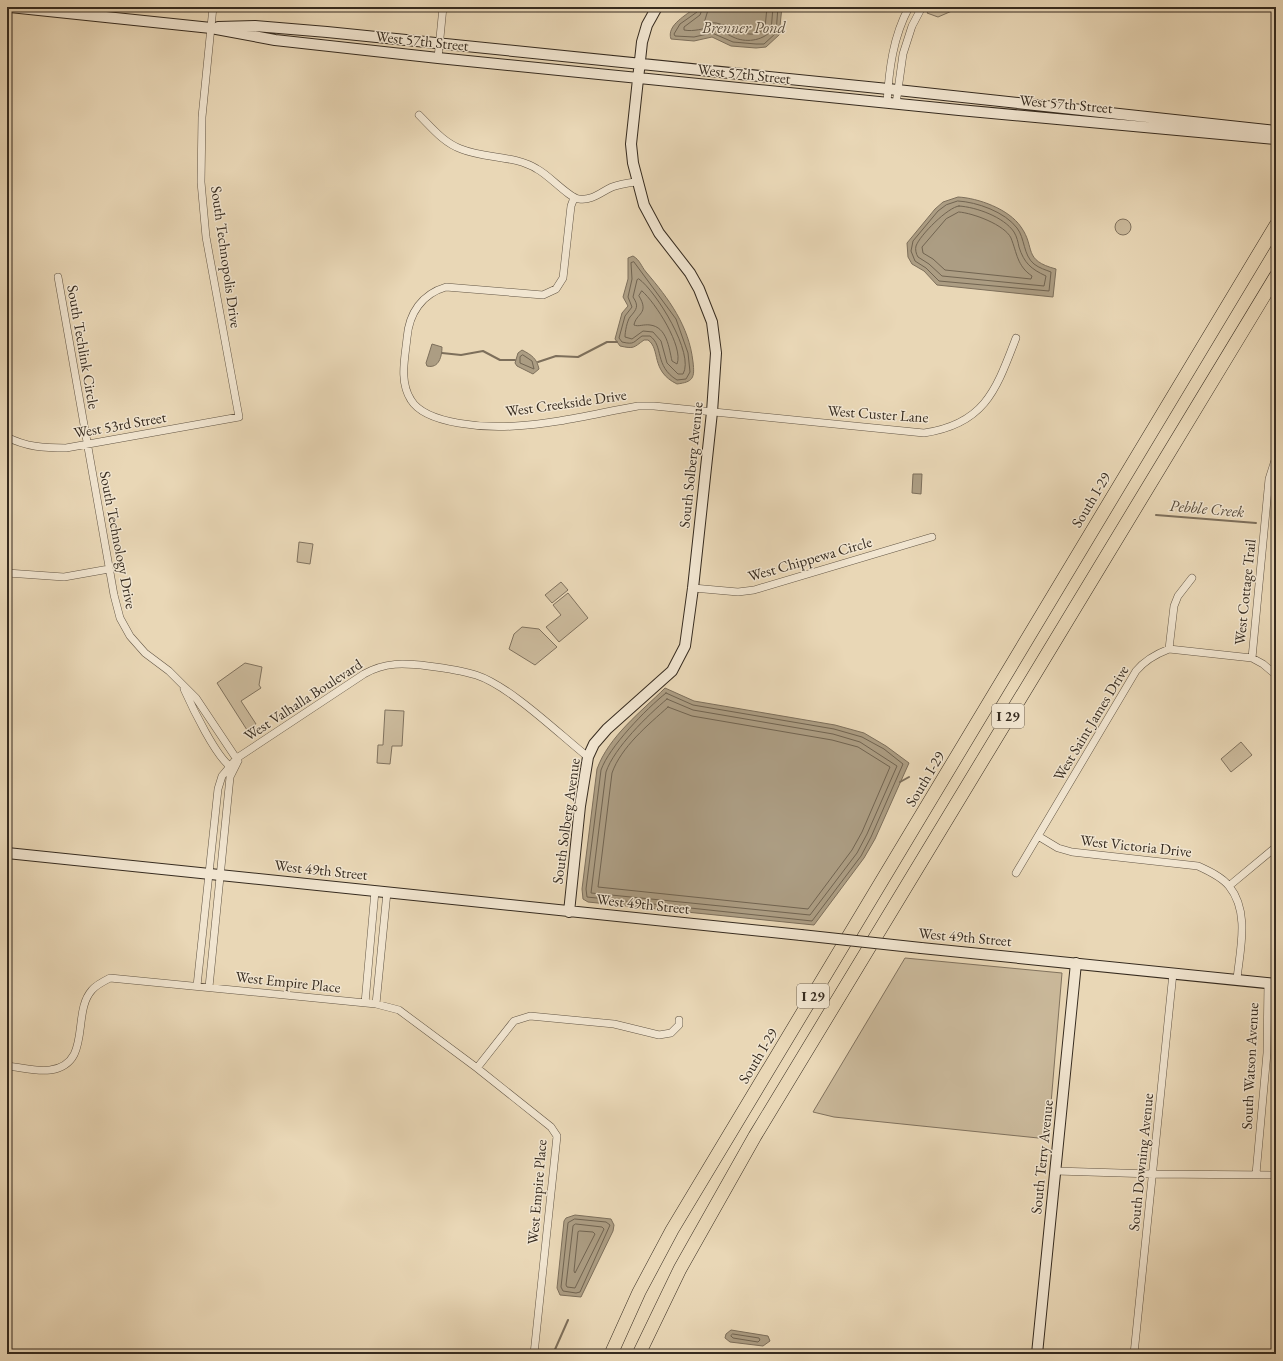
<svg xmlns="http://www.w3.org/2000/svg" width="1283" height="1361" font-family="'EB Garamond',serif">
<style>
.green{fill:#cbba9c;stroke:#80725e}
.water{fill:#ac9d83;stroke:#7d6f5b}
.lines{fill:none;stroke-linecap:round;stroke-linejoin:round}
.shore{stroke:#716451;stroke-width:1}
.stream{stroke:#7d6f5b;stroke-width:2}
.street-casing{stroke:#635645;stroke-width:8}
.secondary-casing{stroke:#362b1f;stroke-width:12}
.highway-casing{stroke:#362b1f;stroke-width:14}
.street{stroke:#f1e5d0;stroke-width:7}
.secondary{stroke:#f1e5d0;stroke-width:10}
.highway{stroke:#e9d7b6;stroke-width:13}
.secondary-bridge-casing{stroke:#362b1f;stroke-width:12;stroke-linecap:butt}
.secondary-bridge{stroke:#f1e5d0;stroke-width:10}
.labels{text-anchor:middle;stroke-width:3;stroke-linejoin:round;paint-order:stroke}
.shield{fill:#f1e5d0;stroke:#6e6354;stroke-width:1}
.shield-label{font-size:14px;font-weight:bold;fill:#362b1f}
.street-label{font-size:15px;fill:#362b1f;stroke:#f1e5d0}
.water-label{font-size:16px;font-style:italic;fill:#594d3d;stroke:#f1e5d0}
</style>
<rect width="100%" height="100%" fill="#e9d7b6"/>
<filter id="stains"><feTurbulence type="fractalNoise" baseFrequency=".005" numOctaves="4"/><feColorMatrix values="0 0 0 0 .2 0 0 0 0 .09 0 0 0 0 .02 0 0 0 .5 -.17"/></filter>
<radialGradient id="worn" r=".72"><stop offset=".6" stop-color="#630" stop-opacity="0"/><stop offset="1" stop-color="#630" stop-opacity=".3"/></radialGradient>
<path class="green" d="M931,7H961L938,17L927,13Z
M1115 227a8 8 0 1 1 16 0a8 8 0 1 1-16 0Z
M299,542L313,544L310,564L297,562Z
M561,582L568,590L552,603L545,595Z
M568,593L588,618L559,642L546,627L561,615L553,605Z
M522,627L539,629L557,647L535,665L509,649L514,634Z
M245,663L262,667L259,685L261,688L241,701L256,724L247,730L217,683Z
M385,710L404,711L402,746H392L390,764L377,763L378,745H383Z
M1241,742L1252,755L1231,772L1221,759Z
M905,958L1062,973L1048,1139L834,1117L813,1112Z"/>
<path class="water" d="M696,7H782L779,35L766,47L756,48L731,46L712,37L694,41L671,39C666,25 687,15 696,7Z
M958,197C978,198 1009,209 1021,227C1036,248 1022,260 1056,269L1053,297L937,285L924,271L912,264L908,257L907,243L935,209L943,202Z
M633,256C640,260 641,266 646,272C669,299 689,326 693,362C695,378 693,382 677,384C650,371 661,349 648,340H644C633,348 634,349 620,346L615,339L622,313L628,306L623,297L628,279V258Z
M432,344L442,347C442,356 439,369 427,366L426,363Z
M522,350C532,355 537,359 539,369L533,374L517,366L515,363L518,353Z
M913,474H922L921,494L912,493Z
M665,688L694,701L835,725L864,733L886,746L909,763L875,839L864,858L814,925L588,902L583,899L582,889L597,769C609,736 641,712 665,688Z
M575,1215L611,1219L614,1225L613,1231L581,1297L560,1295L557,1288L564,1221L566,1218Z
M731,1330L768,1336L770,1341L763,1346L730,1342L725,1338L726,1334Z"/>
<g class="lines">
<path class="shore" d="M698,7L697,12L680,24L674,34L675,36L694,37L712,33L733,42L756,44H764L776,33L778,7
M703,7L700,15L684,27V30C695,32 702,28 712,28C721,29 726,34 733,37C745,43 762,41 771,31L773,7
M709,7L704,23C710,23 715,22 720,24C734,28 752,42 765,28L767,7
M958,201C977,202 1005,212 1017,228C1025,238 1023,255 1034,264C1039,268 1046,270 1051,272L1049,291L939,281L926,268L915,261L911,251L913,241L938,211L946,205Z
M959,206C976,207 1004,217 1014,232C1017,237 1018,242 1019,247C1024,263 1031,269 1046,276L1044,286L942,276L929,264L918,257C916,254 915,249 916,246C920,235 948,207 959,206Z
M959,212C973,213 1005,225 1011,238C1017,253 1017,266 1032,276L1031,279L945,270L933,259L923,253L922,247L946,219Z
M634,262L676,319L688,353L690,372L686,379L677,380C654,366 664,346 650,336H642C633,342 635,345 622,342L619,338L625,316L632,307L628,297L632,279L631,263Z
M639,279C656,291 695,354 683,374H678L667,363L661,341L653,332L643,331L632,339L625,337C625,332 627,321 630,317C637,309 639,306 633,297L637,280Z
M642,291C655,302 684,347 677,364L672,361C669,348 667,327 650,325C644,324 638,327 634,325C636,313 650,314 639,296Z
M523,355L532,361L534,369L520,363V357Z
M666,693L693,705L834,729L862,737L884,749L903,764L871,837L861,856L812,921L587,897L586,889L601,770C609,747 646,709 666,693Z
M667,699L693,710L833,734L860,742L897,766L867,834L857,853L810,915L591,893L606,772C614,748 648,715 667,699Z
M668,707L692,716L832,740L858,747L890,767L862,832L852,850L808,909L598,887L612,773C621,747 648,725 668,707Z
M575,1219L606,1222L610,1225L580,1292L576,1293L563,1291L561,1287L568,1223Z
M576,1224L602,1227L604,1229L575,1288L567,1287L566,1285L573,1226Z
M580,1231L593,1232L595,1234L575,1273L574,1271L578,1232Z
M733,1334L759,1338L760,1340L758,1342L733,1338L731,1336Z"/>
<path class="stream" d="M442,353L461,355L483,351L500,360H515
M538,362L556,356L578,357L607,342H617
M1156,515L1256,523
M1273,525H1276
M900,782L909,777
M553,1354L568,1320"/>
<g class="street-casing">
<path id="street" d="M438,58L443,7
M887,103C889,69 893,37 909,7
M896,104L903,54L912,26L922,7
M419,115C432,128 444,143 461,149C486,159 514,155 537,169C549,175 569,198 579,199C592,201 601,192 612,187C620,184 628,183 636,182
M574,198L571,206L563,278L556,289L543,295L446,287C422,294 409,313 407,338C405,358 399,381 411,400C426,425 488,428 515,426C556,424 598,413 638,406H654L924,433C985,424 996,390 1016,338
M58,277L114,595L120,618L130,636L145,653L169,671L196,698L238,761
M7,437C26,447 45,448 66,448L239,417L206,237L201,182L202,117L213,7
M7,573L64,577L109,569
M693,588L738,592L754,590L932,537
M1169,649L1174,606L1178,596L1192,578
M1252,658L1269,479L1276,457
M184,689C192,707 216,757 231,767
M1038,836L1058,848L1072,852L1198,866C1209,871 1222,877 1229,886C1250,912 1240,949 1237,979
M1016,873L1136,671C1145,660 1156,654 1169,649L1252,658L1263,664L1276,675
M1229,886L1276,847
M197,986L218,789L222,776L237,758L364,674C385,662 404,663 428,666C444,668 460,670 476,675C510,686 559,734 588,757
M209,987L230,777L237,763
M365,1003L375,891
M376,1004L387,892
M7,1066C20,1067 36,1072 50,1070C93,1064 71,1013 92,990C96,985 104,981 110,978L376,1004L399,1010L477,1068L551,1127L557,1136L534,1354
M477,1068L514,1021L530,1016L614,1024L659,1035L671,1033L679,1025V1020
M1056,1171L1153,1174L1276,1175
M1256,1174L1267,1053L1268,983
M1134,1354L1173,973"/>
</g>
<g class="secondary-casing">
<path id="secondary" d="M10,7L211,28L275,40L438,58L959,110L1276,139
M218,27L255,26L327,32L888,89L1276,131
M7,853L801,935
M569,912L580,806L588,757L594,744L607,729L672,671L685,646L693,588L712,412L716,353L712,322L699,289L690,273L659,233L644,205L633,163L631,144L642,42L647,25L657,7
M921,948L1276,984
M1037,1354L1076,963"/>
</g>
<g class="highway-casing">
<path id="highway" d="M611,1354L639,1292L672,1230L1276,225
M639,1354L680,1269L755,1136L1276,276"/>
</g>
<use href="#street" class="street"/>
<use href="#secondary" class="secondary"/>
<use href="#highway" class="highway"/>
<g class="secondary-bridge-casing">
<path id="secondary-bridge" d="M801,935L921,948"/>
</g>
<use href="#secondary-bridge" class="secondary-bridge"/>
</g>
<g class="labels">
<g class="shield">
<rect x="992" y="704" width="32" height="24" rx="3"/>
<rect x="797" y="984" width="32" height="24" rx="3"/>
</g>
<g class="shield-label">
<text x="1008" y="721">I 29</text>
<text x="813" y="1001">I 29</text>
</g>
<g class="street-label">
<text transform="translate(422 41) rotate(6)" y="5">West 57th Street</text>
<text transform="translate(744 74) rotate(6)" y="5">West 57th Street</text>
<text transform="translate(1066 104) rotate(5)" y="5">West 57th Street</text>
<text transform="translate(226 257) rotate(82)" y="5">South Technopolis Drive</text>
<text transform="translate(83 347) rotate(80)" y="5">South Techlink Circle</text>
<text transform="translate(566 403) rotate(-8)" y="5">West Creekside Drive</text>
<text transform="translate(878 414) rotate(4)" y="5">West Custer Lane</text>
<text transform="translate(120 425) rotate(-10)" y="5">West 53rd Street</text>
<text transform="translate(691 465) rotate(-84)" y="5">South Solberg Avenue</text>
<text transform="translate(1091 500) rotate(-59)" y="5">South I-29</text>
<text transform="translate(118 540) rotate(79)" y="5">South Technology Drive</text>
<text transform="translate(810 559) rotate(-16)" y="5">West Chippewa Circle</text>
<text transform="translate(1245 592) rotate(-84)" y="5">West Cottage Trail</text>
<text transform="translate(303 700) rotate(-33)" y="5">West Valhalla Boulevard</text>
<text transform="translate(1091 723) rotate(-59)" y="5">West Saint James Drive</text>
<text transform="translate(925 779) rotate(-59)" y="5">South I-29</text>
<text transform="translate(566 821) rotate(-82)" y="5">South Solberg Avenue</text>
<text transform="translate(1136 846) rotate(6)" y="5">West Victoria Drive</text>
<text transform="translate(321 870) rotate(6)" y="5">West 49th Street</text>
<text transform="translate(643 904) rotate(6)" y="5">West 49th Street</text>
<text transform="translate(965 937) rotate(5)" y="5">West 49th Street</text>
<text transform="translate(288 982) rotate(6)" y="5">West Empire Place</text>
<text transform="translate(758 1056) rotate(-59)" y="5">South I-29</text>
<text transform="translate(1250 1066) rotate(-87)" y="5">South Watson Avenue</text>
<text transform="translate(1042 1157) rotate(-84)" y="5">South Terry Avenue</text>
<text transform="translate(1141 1162) rotate(-84)" y="5">South Downing Avenue</text>
<text transform="translate(537 1192) rotate(-85)" y="5">West Empire Place</text>
</g>
<g class="water-label">
<text x="744" y="33">Brenner Pond</text>
<text transform="translate(1207 508) rotate(5)" y="6">Pebble Creek</text>
</g>
</g>
<rect width="1283" height="1361" fill="none" stroke="#e9d7b6" stroke-width="24"/>
<rect x="8" y="8" width="1267" height="1345" fill="none" stroke="#362b1f" stroke-width="2"/>
<rect x="12" y="12" width="1259" height="1337" fill="none" stroke="#362b1f"/>
<rect width="100%" height="100%" filter="url(#stains)"/>
<rect width="100%" height="100%" fill="url(#worn)"/>
</svg>
